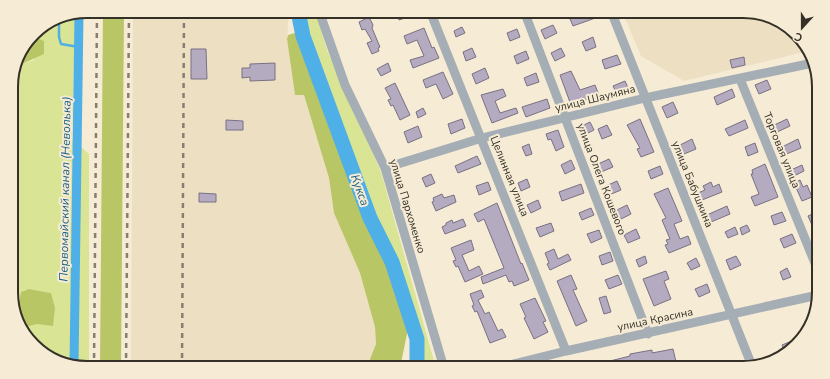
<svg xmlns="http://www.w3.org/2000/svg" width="830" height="379" font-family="'Nunito Sans',sans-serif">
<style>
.built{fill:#ede0c2}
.green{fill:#d9e595}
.forest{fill:#b9c666}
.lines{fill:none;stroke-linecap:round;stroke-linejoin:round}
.stream{stroke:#4fafe7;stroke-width:2.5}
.canal{stroke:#4fafe7;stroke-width:9}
.river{stroke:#4fafe7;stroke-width:15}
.building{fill:#b5abc1;stroke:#797084}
.street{stroke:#a5adb5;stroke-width:9}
.rail{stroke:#867f71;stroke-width:2.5;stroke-dasharray:5 5;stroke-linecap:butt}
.labels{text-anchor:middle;stroke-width:4;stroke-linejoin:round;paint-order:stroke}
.street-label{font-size:11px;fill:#343027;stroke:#f6ebd4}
.water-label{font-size:12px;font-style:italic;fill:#175e84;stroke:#f6ebd4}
.rim{fill:none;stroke:#343027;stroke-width:2}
</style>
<rect width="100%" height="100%" fill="#f6ebd4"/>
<path class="built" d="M133,11H289L287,39L295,95H304L329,178L334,213L360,273L375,327L376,344L370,359L372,368H131Z
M622,11H743L773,17L804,41L808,51L684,81L641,56Z"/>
<path class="green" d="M304,11H315L327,50L381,172L436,368H421L419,335L392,254L371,211L305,30Z
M75,15L72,139L89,154V368C63,367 33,352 22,328L37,324L51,293L29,289L21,292L19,302L12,304V303L11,81L16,63H24L34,60L38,37L32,36L37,30Z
M574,360L576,368H538Z"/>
<path class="forest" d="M103,11H124L121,368H100Z
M298,32L348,174L389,264L408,329L400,368H372L370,359L376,344L375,327L360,273L334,213L329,178L304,95H295L287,39L288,35Z
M32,36L44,41V54L24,63H16L19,53Z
M29,289L51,293L55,308L53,326L37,324L22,328L12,304L19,302L21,292Z"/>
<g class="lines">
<path class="stream" d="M59,22V37L61,44L79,47"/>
<path class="canal" d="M74,365L79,14"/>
<path class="river" d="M298,11L303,36L370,218L392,262L417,339V368"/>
</g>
<path class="building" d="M395,11H422V12L399,20Z
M496,11H517L500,18Z
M590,11H599L601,16L573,26L570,19Z
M369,17L373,25L372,28L380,47L378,48L379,51L372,54L367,43L372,41L365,29L362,30L359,22Z
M553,25L557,33L545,39L541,30Z
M462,27L465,33L456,37L454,31Z
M424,28L432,48L434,47L439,58L413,68L410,60L424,56L417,40L407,44L404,36Z
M517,29L520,37L510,41L507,33Z
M593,37L596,47L586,51L582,42Z
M472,48L476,57L466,61L463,52Z
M561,48L565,56L555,61L551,53Z
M191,49H206L207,79H191Z
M526,51L529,59L517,64L514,56Z
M617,55L621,64L605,69L602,60Z
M744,57L745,65L732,68L730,60Z
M275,63V80L250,81V77L242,78V68H250V64Z
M388,63L391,71L381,76L377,69Z
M485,68L489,78L476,84L472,74Z
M571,71L580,90L595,85L599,95L571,105L560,75Z
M443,72L453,94L443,99L436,84L426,88L423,80Z
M536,73L539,82L527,86L524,78Z
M767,80L771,89L759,94L755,85Z
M625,81L629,90L617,94L613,86Z
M395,83L410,115L400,120L393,105L391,106L388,100L391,99L385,88Z
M503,89L506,96L495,101L500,113L516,108L518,113L492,123L481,95Z
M732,89L735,97L717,105L714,97Z
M547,99L550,108L526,117L522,107Z
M673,102L678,113L667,118L662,107Z
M423,108L426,114L418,118L416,112Z
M462,119L465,128L451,134L448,124Z
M640,119L654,152L641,157L637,149L640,148L627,125Z
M787,119L790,126L775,133L772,126Z
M226,120L243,121V130H226Z
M745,120L748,128L729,136L725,129Z
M590,122L594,130L584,135L580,127Z
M607,125L612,135L602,139L598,129Z
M418,126L422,137L408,143L404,132Z
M558,130L564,147L556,151L551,139L548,140L546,134Z
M692,139L696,149L684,154L680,145Z
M798,139L801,148L784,155L780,148Z
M755,143L758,152L748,156L745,147Z
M529,144L532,154L526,156L522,147Z
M477,156L481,164L458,173L455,166Z
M609,159L613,167L601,172L598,164Z
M571,160L575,169L565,174L561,165Z
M765,164L778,197L755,206L751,197L759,194L751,174H753L752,170Z
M802,165L804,171L794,176L791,170Z
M660,166L663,174L651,179L648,171Z
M431,174L435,183L426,187L422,178Z
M527,179L530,187L521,191L518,183Z
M800,180L803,187L807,185L812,197L802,201L794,183Z
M617,181L621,190L609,195L606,186Z
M488,182L491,190L479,195L476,186Z
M711,182L713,187L719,184L722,192L702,200L698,193L705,190L703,186Z
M581,184L584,193L562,201L559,192Z
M668,188L682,221L674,224L680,239L688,236L691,244L669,253L665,245L668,244L666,240L670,239L662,220L666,218L654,194Z
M199,193L216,194V202H199Z
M442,194L444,198L454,195L456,202L436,211L432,202L434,201L433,198Z
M538,200L541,208L531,213L527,205Z
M497,203L521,264L522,263L529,280L514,286L512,281L509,282L506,275L483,284L481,277L504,268L484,219L478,222L474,214Z
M627,205L631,214L619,220L615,211Z
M727,206L730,214L711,222L707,215Z
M591,208L594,215L582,220L579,213Z
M819,211V222L812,225L808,216Z
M782,212L786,221L774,225L771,216Z
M463,219L466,226L445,234L442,227L446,225V223L452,220L453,223Z
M551,223L554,231L540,237L536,228Z
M747,225L750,231L742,235L740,228Z
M735,227L738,234L728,238L725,232Z
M636,229L640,238L628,243L624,235Z
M599,230L602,238L591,243L587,234Z
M792,234L796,243L784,248L780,239Z
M471,240L474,250L462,255L469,271L479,266L483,274L465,282L458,266L456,267L453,261L456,260L451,248Z
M554,249L558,259L568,254L571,260L550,270L547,264L549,263L545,253Z
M610,252L613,261L602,265L599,256Z
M645,256L647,263L639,267L636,260Z
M736,256L741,265L730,270L726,260Z
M696,258L700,266L691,270L687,263Z
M787,268L791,277L783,280L780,272Z
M666,271L669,279L664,281L671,299L654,306L643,279Z
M571,275L577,289L573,290L587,321L576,326L557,281Z
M618,275L622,284L609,289L605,280Z
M707,284L710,292L699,297L695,289Z
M481,290L484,297L478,300L485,314L489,312L498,331L502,329L506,337L490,343L477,311L475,312L472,306L474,305L470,294Z
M606,296L611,312L604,314L599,298Z
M535,298L546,321L543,322L548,332L534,339L524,318L526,317L520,304Z
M799,338L788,352L786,355L782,345Z
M673,349L676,362H673V364L666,366V364L651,366L652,368H642L641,362L625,365L626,368H594V365L630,356V354L652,350V353Z"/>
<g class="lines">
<path class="street" d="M319,11L345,85L385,168L444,368
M430,11L566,351
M524,11L648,334
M611,11L752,366
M740,79L819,273
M385,168L482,138L645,98L813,63
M498,368L566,351L818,295"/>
<path class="rail" d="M94,368L97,11
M126,368L129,11
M182,368L184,11"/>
</g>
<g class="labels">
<g class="street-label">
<text transform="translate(595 98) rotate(-14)" y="4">улица Шаумяна</text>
<text transform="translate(782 150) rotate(68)" y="4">Торговая улица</text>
<text transform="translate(510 176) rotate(68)" y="4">Целинная улица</text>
<text transform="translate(602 179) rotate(69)" y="4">улица Олега Кошевого</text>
<text transform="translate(693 184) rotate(68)" y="4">улица Бабушкина</text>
<text transform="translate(408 206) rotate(73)" y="4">улица Пархоменко</text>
<text transform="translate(655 319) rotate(-12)" y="4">улица Красина</text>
</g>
<g class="water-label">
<text transform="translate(65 189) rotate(-89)" y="4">Первомайский канал (Неволька)</text>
<text transform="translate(360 190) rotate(70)" y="4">Кукса</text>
</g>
</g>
<path d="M0 0H830V379H0ZM87 18H743A69 69 0 0 1 812 87V292A69 69 0 0 1 743 361H87A69 69 0 0 1 18 292V87A69 69 0 0 1 87 18Z" fill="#f6ebd4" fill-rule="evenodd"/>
<path class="rim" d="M87 18H743A69 69 0 0 1 812 87V292A69 69 0 0 1 743 361H87A69 69 0 0 1 18 292V87A69 69 0 0 1 87 18Z"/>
<g transform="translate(802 28) rotate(201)" stroke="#f6ebd4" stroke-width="3" paint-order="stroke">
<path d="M0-3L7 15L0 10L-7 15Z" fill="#343027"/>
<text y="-6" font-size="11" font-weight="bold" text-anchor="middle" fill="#343027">С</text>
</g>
</svg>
